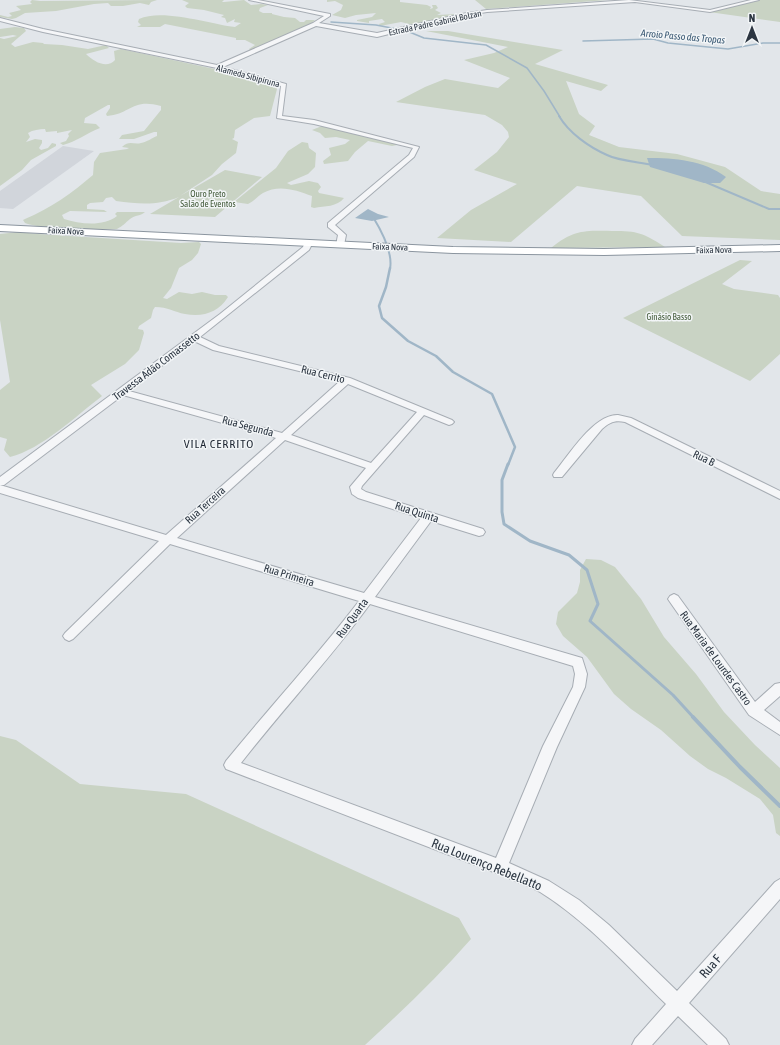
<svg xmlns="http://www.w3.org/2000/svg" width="780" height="1045" font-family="'Asap Condensed',sans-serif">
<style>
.built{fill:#d1d5db}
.green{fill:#c9d3c4}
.water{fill:#a0b6c7}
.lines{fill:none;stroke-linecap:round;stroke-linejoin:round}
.stream-far4{stroke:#a0b6c7;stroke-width:1.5}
.stream-far3{stroke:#a0b6c7;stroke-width:2}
.stream-far2{stroke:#a0b6c7;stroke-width:2.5}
.stream-far1{stroke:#a0b6c7;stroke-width:3}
.stream{stroke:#a0b6c7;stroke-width:4}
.minor-casing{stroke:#a7adb4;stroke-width:2}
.highway-casing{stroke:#8b959f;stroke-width:2}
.minor{fill:#f5f6f8;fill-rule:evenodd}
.highway{fill:#fff;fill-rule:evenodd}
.labels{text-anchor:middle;stroke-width:3;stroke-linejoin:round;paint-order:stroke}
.far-street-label{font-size:9px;fill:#2b3541;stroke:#f2f5f7}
.far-park-label{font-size:9px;fill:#435b3a;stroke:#f2f5f7}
.far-water-label{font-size:10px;font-style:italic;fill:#385772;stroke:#f2f5f7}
.street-label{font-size:11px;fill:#2b3541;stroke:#f2f5f7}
.neighbourhood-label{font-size:12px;letter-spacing:1px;fill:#1e2632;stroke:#f2f5f7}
.near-street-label{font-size:13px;fill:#2b3541;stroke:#f2f5f7}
</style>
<rect width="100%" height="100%" fill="#e2e6ea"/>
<path class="built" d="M63,146L94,151L13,209L0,208V191Z"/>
<path class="green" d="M32,0L40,1L157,0L151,2L149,5L140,3L123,6H111L108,3L94,4L56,11L25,13L16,18L12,19L0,17V15L8,17L12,16L9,13L21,10L16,6L32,4L30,2Z
M182,0H224L222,2H224L244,0L251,5L261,4L268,5L260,8L259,11L263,13H272V14L284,17L295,18L300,22H304L306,20H315L309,26L250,50L249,49L255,45L245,40H236V38L165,24L160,27H137L141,25L138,22L139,19C162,8 210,24 235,27L241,23L234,22L235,19L227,23L225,18L221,17L224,15L204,10L187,8L185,6L189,3Z
M327,0H400V2L427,5L431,7L430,9L433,8L432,5H436L438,8L435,10L441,13L437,15L457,14L413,25L401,22L380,26L379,24L385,22L382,19L369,21V23L357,21V20L372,17L376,13L356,15L345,18L332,15L341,10L343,5L335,1L327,2Z
M475,0H608L486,9Z
M760,0H780V22L709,12Z
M15,27L24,28L26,31L11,44L15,47L33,42L43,43L44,44L62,45L88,49L106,45L109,48L86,54C94,62 107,69 115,60L114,51L121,49L224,71L276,85L277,89L270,116L254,118L235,130L234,138L232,139L238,142L236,153L222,164L212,175L180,196L225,170L262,177L215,217L150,214L179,197C157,206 139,204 116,201L112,197L106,198L103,202L90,203L87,205V209L104,210L107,212L70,211L62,215L64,219C80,224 103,227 117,216L115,214L117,212H145C141,216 135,215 130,219C125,223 123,226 117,229C101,230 37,229 25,223L23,220L25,219C51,208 72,193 93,175L94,162L100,153L127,149L129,148L122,147C129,140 134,145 141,143C147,142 152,138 157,136V132H154L134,139H119L122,135L144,131L161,110V106C132,98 131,114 107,116L106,114L110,108V105H108L85,118L84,123L96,124L100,128C87,133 76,142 63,145L60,143L66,141L69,136L68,134L72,130L57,133V131L46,132L45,129C39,129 33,130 28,133L30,137L26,142L35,139L42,140V143L39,148L41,150L48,148L52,143L56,144V146L31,160L22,170L0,186V38L4,39L17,36L13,35L0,37V29Z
M426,31H448L563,50L535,64L608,85L601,91L566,81L579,114L595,126L589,135L619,147L677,154L725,167L761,191L780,194V240L682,236L641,196L577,186L511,242L437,238L471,210L517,184L474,170L497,152L509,137L508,132L502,125L485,115L396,102L425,87L445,79L498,88L510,78L464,60L494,53L508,47Z
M322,126L397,144V145L392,146L368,141L355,152L348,161L324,164L323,161L331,155L329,148L345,144L350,140L336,137L325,138L320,133L312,130Z
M302,142L308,143L309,148L316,153L315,167L308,174L287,183L291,185L309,181L318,183L321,187L318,191L319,193L344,198C337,207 325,206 314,208L311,207L312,196C296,190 279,184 263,193C258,196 254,201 248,204L234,202L276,168L288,151Z
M617,231C640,231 646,235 665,247L551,248C576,228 587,231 617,231Z
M18,232L38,234L181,243L199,242L201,244L198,253L192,260L179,268L171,288L163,298L167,299L179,292L192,294L202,292L215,295H226L228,297C218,313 203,317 185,314C174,312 168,307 155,307L153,310L151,318L139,326L138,329L143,330L144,333L139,350L125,364L91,385L102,396C76,416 42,449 10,457L4,450L7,439L0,437V390L10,382L0,320V234Z
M740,260L752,261L722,284L734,289L778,295L780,298V354L750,381L623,318Z
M586,559L601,560L615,567L641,599L664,637L696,674L724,712L755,745L780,768V836L776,833L773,815L760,799L726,778L708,769L690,756L661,730L631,709L614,694L587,657L563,636L556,624L558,612L577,593L580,582V570Z
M0,736L16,740L80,784L186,794L459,918L471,939C438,977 402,1011 365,1045H0Z"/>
<path class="water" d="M647,158C675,158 703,160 726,177L720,183H704L650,167Z
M368,209L378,214L389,217L372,221L355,218Z"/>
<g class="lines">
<path class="stream-far4" d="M331,22L376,25L407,31L424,38L486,45L527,68L544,91L560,117
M583,41L653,39L668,43L728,49L763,43H780"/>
<path class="stream-far3" d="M559,116C569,133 589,147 607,155C619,161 640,162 653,165
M703,181L769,209H780
M373,217C381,230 393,253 390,269"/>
<path class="stream-far2" d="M390,268L386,287L379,306L382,318L408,341L436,356L453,372L492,394L515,447L508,465"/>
<path class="stream-far1" d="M508,464L502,480V512L504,524L530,541L569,555L587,570L598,604L590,621L673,695L694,718"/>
<path class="stream" d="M693,717L740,767L780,806"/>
<g class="minor-casing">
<path id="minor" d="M249,0H258L330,14V16L319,23L377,33L462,14L487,10L629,0L710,10L751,0H759L710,12L635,2L487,12L462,16L377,37L316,26L223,67L286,84L282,116L314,120L419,147L414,157L335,225L346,235L344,245L340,247L336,245L338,235L328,227V223L409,155L413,148L314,124L277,118L281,86L217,68L43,32L0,21V18L43,29L217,65L313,23L324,16Z
M305,242H308L312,244L309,250L200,337L219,346L350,378L452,420L454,422L452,424L449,425L424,415L362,486L361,489L366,492L483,529L485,532L483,535L479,536L431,521L375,597L582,658L587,674L585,687L557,747L509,863L549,881L579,900L609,925L677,991L775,882L780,879V899L689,1003L726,1039L729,1045H708L678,1016L652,1045H632L635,1039L666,1004C626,965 588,922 540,892C530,886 519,883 509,878L226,769L224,765L226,761C270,707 317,656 359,601L170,544L73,639L69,641L65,639L63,636L65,633L159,541L0,493V477L220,314L303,247ZM194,341L213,350L340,381L282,433L129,391ZM348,384L417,412L371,463L291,435ZM123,395L276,438L166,535L0,485H4ZM285,440L366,468L350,487L352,494L358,498L421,518L364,593L177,538ZM370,604L573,666L575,674L573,687L543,746L496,858L241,763C283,709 330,659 370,604Z
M618,415L631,418L780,491V499L625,422C615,420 610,422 602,429L562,477H554L553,475L554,473C569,455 594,414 618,415Z
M674,594L678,596L755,702L775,684L780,683V696L764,710L780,722V735L749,715L670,602L668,599L670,596Z"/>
</g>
<g class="highway-casing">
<path id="highway" d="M0,225L453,247L604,249L780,245V251L604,255L453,253L0,231Z"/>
</g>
<use href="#minor" class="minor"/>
<use href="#highway" class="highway"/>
</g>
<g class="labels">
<g class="far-street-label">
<text transform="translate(435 23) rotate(-12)" y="3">Estrada Padre Gabriel Bolzan</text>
<text transform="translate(248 76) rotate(15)" y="3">Alameda Sibipiruna</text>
<text transform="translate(66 231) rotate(3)" y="3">Faixa Nova</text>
<text transform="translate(390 247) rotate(2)" y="3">Faixa Nova</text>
<text transform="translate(714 250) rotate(-1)" y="3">Faixa Nova</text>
</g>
<g class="far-park-label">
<text x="208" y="197">Ouro Preto<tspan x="208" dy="10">Salão de Eventos</tspan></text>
<text x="669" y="320">Ginásio Basso</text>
</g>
<g class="far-water-label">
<text transform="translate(683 36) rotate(5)" y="4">Arroio Passo das Tropas</text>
</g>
<g class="street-label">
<text transform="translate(156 366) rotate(-37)" y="4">Travessa Adão Comassetto</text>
<text transform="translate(323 374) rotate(14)" y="4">Rua Cerrito</text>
<text transform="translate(248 426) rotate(15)" y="4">Rua Segunda</text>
<text transform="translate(704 458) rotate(26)" y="4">Rua B</text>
<text transform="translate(205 505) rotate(-42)" y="4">Rua Terceira</text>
<text transform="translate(417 512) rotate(18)" y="4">Rua Quinta</text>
<text transform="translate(289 575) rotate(17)" y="4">Rua Primeira</text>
<text transform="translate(352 618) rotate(-54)" y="4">Rua Quarta</text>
<text transform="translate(716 658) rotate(54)" y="4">Rua Maria de Lourdes Castro</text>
</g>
<g class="neighbourhood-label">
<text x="219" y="448">VILA CERRITO</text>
</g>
<g class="near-street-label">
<text transform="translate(487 864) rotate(22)" y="5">Rua Lourenço Rebellatto</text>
<text transform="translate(710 966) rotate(-49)" y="5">Rua F</text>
</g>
</g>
<g transform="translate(752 28)" stroke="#f2f5f7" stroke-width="3" paint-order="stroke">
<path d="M0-3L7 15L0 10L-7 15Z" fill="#2b3541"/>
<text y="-6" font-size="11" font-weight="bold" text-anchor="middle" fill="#2b3541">N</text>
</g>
</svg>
